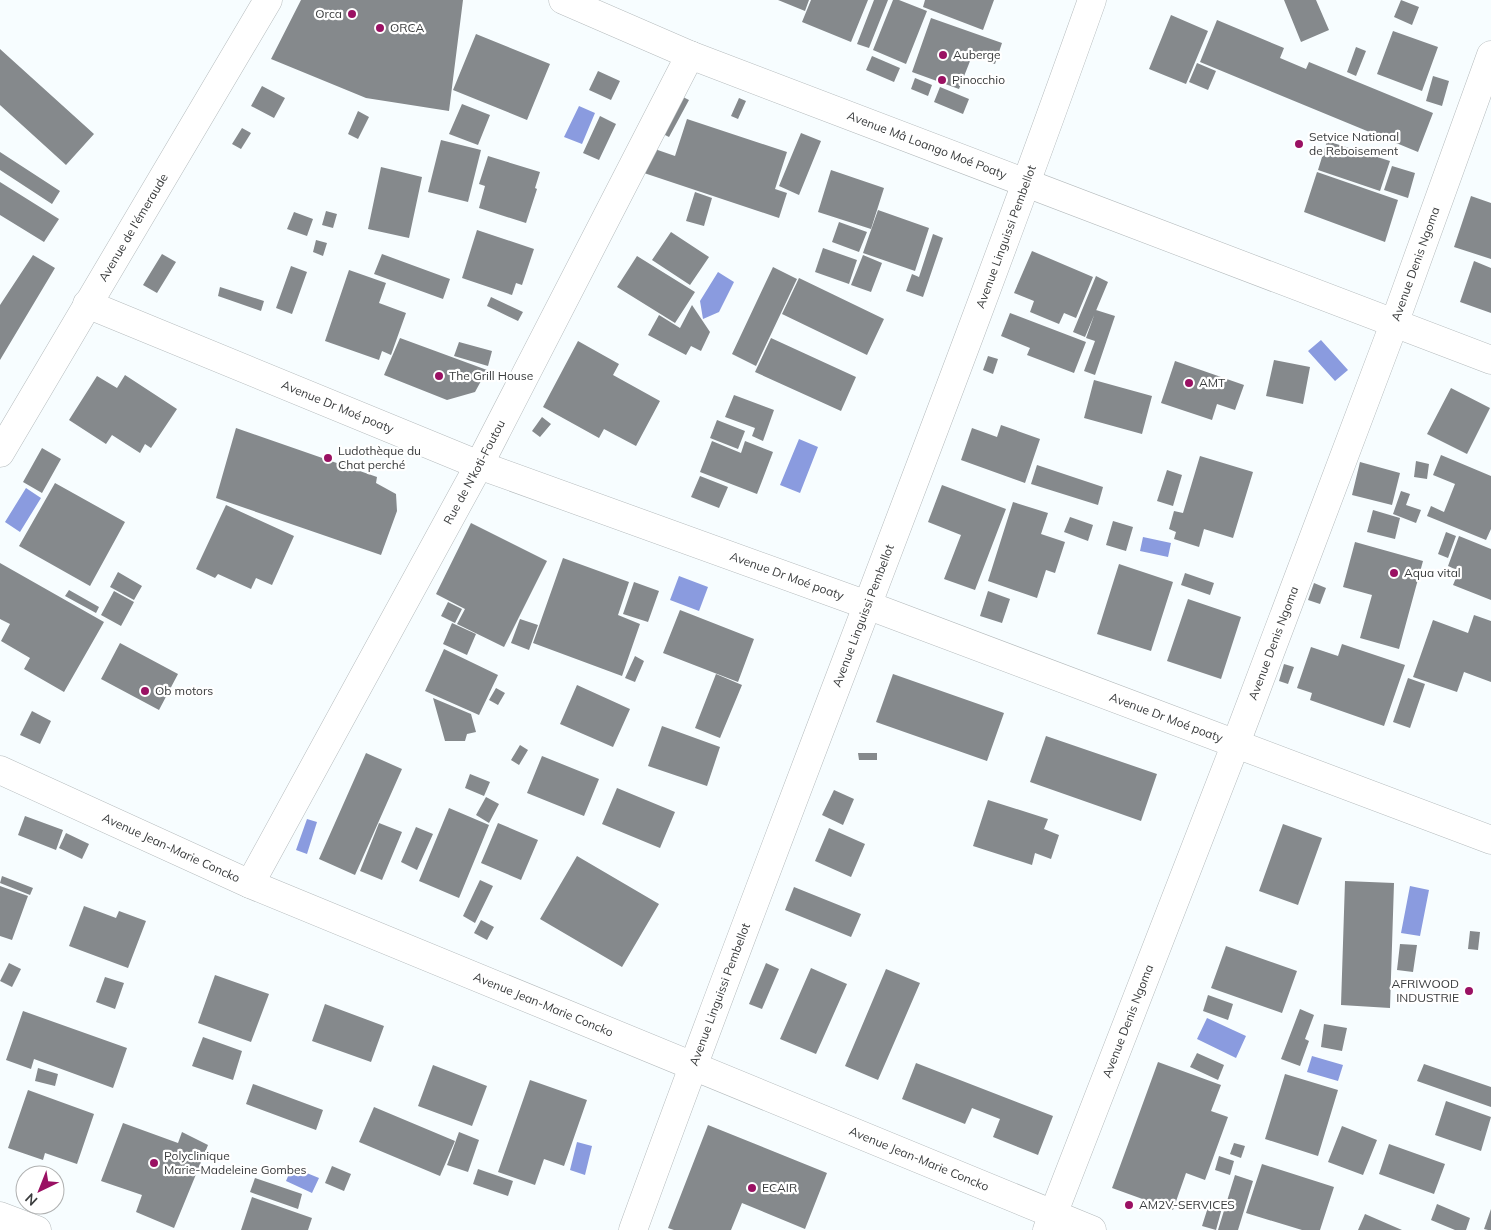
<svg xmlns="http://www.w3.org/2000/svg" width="1491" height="1230" font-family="Mulish,sans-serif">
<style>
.water{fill:#8a9bdf}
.building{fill:#85898c}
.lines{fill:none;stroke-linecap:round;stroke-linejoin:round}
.minor-casing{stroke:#b5bbbd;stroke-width:29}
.minor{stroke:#fff;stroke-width:28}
.poi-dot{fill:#9a1163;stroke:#fff;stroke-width:2}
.labels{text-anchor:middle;stroke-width:4.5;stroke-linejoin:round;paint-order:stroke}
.poi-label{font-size:12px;fill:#3a3c3d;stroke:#fff;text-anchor:start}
.street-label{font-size:12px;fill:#3a3c3d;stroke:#fff}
</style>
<rect width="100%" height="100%" fill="#f7fdff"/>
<path class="water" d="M579,106L595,113L582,144L564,137Z
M718,272L734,282L719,312L703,319L700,301Z
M1321,340L1348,370L1335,381L1308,351Z
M799,439L818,447L800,493L780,485Z
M26,488L41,498L20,532L5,522Z
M1143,537L1171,543L1168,557L1140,551Z
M679,576L708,587L699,611L670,600Z
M307,819L317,822L307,854L296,850Z
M1410,886L1429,890L1420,936L1401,933Z
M1207,1018L1246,1036L1236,1058L1197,1039Z
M1312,1056L1343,1065L1338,1081L1307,1072Z
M577,1142L592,1146L585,1175L570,1170Z
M292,1167L319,1178L312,1193L286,1181Z"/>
<path class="building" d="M301,0H463L449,111L366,98L271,59Z
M778,0H809L805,11Z
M811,0H868L851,42L802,22Z
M874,0H888L869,48L857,44Z
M893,0H899L927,11L906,64L873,50Z
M925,0H994L983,30L923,7Z
M1284,0H1316L1329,30L1301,42Z
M1401,0L1419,7L1412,25L1394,17Z
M1171,15L1208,31L1186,84L1149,69Z
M931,18L1002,43L995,64L972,56L959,89L912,72Z
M1217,20L1284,48L1280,58L1306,69L1309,62L1433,113L1418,152L1200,62Z
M1393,31L1438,47L1422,91L1377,74Z
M476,34L550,64L527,120L453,90Z
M1356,47L1366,51L1356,76L1347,72Z
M0,49L94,134L66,165L0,105Z
M872,56L900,68L894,82L866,70Z
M1197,63L1216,71L1208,90L1189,82Z
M598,71L620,81L611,100L589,90Z
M1433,76L1449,81L1442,106L1426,101Z
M915,78L932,85L928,96L911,89Z
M262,86L285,98L274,118L251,106Z
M940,87L969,99L963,114L934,102Z
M679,95L689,100L669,137L659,132Z
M739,98L746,101L738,119L731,116Z
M462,104L490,115L478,145L449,134Z
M358,111L369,117L358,139L348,134Z
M600,116L616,124L599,160L583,153Z
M687,119L787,152L775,189L787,193L779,218L641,172L649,147L675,156Z
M242,128L251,133L241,149L232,144Z
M801,133L821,141L799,195L779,186Z
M441,140L481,150L468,202L428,192Z
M1327,141L1390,161L1380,191L1318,170Z
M0,152L60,191L52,204L0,170Z
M488,156L540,172L535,188L537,189L526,223L479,208L485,186L479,184Z
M1392,166L1415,173L1408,198L1384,190Z
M381,167L422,177L409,238L368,229Z
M831,170L884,188L871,229L818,212Z
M1317,172L1398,200L1385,242L1304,212Z
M0,182L59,219L44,242L0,215Z
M695,192L712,198L704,226L686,221Z
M1471,196L1491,203V259L1454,247Z
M878,210L929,228L915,271L863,253Z
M326,211L337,214L333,228L322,225Z
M294,212L313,219L307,236L287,229Z
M839,222L867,232L859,252L832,242Z
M477,230L534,249L522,285L516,283L512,295L462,278Z
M671,232L709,257L690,285L652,260Z
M933,234L943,238L923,297L906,291L912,274L919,277Z
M316,240L327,243L323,256L313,252Z
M823,248L857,260L849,284L815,272Z
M1032,251L1093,277L1076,318L1064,313L1059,324L1030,312L1034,301L1014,293Z
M162,254L176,262L157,293L143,285Z
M382,254L450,279L443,299L374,274Z
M33,255L55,268L0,360V305Z
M863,255L882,263L871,292L851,285Z
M637,256L695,292L675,323L617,287Z
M1474,261L1491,268V313L1460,302Z
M291,266L307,272L292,314L276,308Z
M773,267L797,279L756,366L732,354Z
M349,270L386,283L379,303L406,313L391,355L382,351L379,360L325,341Z
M1096,276L1108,282L1085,337L1073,332Z
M799,278L884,319L867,355L782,314Z
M220,287L264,301L261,311L218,296Z
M491,297L523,312L518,321L487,306Z
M692,305L710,332L701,351L691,346L686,355L648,335L659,315L680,328Z
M1096,310L1115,316L1095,375L1084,371L1095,341L1086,338Z
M1010,313L1086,342L1074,373L1027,355L1030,348L1001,336Z
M400,338L487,370L475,392L447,400L384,375Z
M771,338L856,377L841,411L755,372Z
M578,341L619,364L613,375L660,401L636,446L604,429L599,438L543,407Z
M459,342L492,351L488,366L454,356Z
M988,356L998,359L993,374L983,370Z
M1274,360L1310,367L1303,404L1266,396Z
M1175,361L1244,385L1235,410L1217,404L1212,420L1161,403Z
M125,375L177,409L151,448L145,444L140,453L112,435L106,444L69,420L97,376L117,388Z
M1094,380L1152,396L1142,434L1084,418Z
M1451,388L1490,408L1467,454L1427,434Z
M734,395L774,410L763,441L752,436L755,428L725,417Z
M542,417L551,424L540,437L532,431Z
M717,420L745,431L738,449L710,438Z
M1001,425L1040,439L1025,483L961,460L972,428L997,437Z
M236,428L377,477L376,483L396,494L397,511L381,555L216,498Z
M712,441L741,453L745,441L773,452L757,494L700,472Z
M42,448L61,459L42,493L23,482Z
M1441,455L1491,476V529L1486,540L1427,516L1431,506L1444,512L1455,484L1433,475Z
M1200,456L1253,472L1233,538L1204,529L1199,547L1174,539L1176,532L1169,529L1174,511L1183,513Z
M1416,461L1429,464L1427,479L1414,477Z
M1360,462L1400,473L1392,505L1352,495Z
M1037,465L1103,487L1098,505L1031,484Z
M1167,470L1182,475L1173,506L1157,501Z
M700,476L728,487L719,508L691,497Z
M55,483L125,522L90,586L19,546Z
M942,485L1006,509L975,590L944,579L961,535L928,522Z
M1401,491L1410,494L1406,505L1421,510L1416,523L1393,514Z
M1013,502L1048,513L1041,534L1065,542L1055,573L1046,570L1037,598L988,581Z
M226,505L294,536L272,585L256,578L251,589L218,574L215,578L196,569Z
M1373,510L1400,518L1395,539L1367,532Z
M1070,517L1093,525L1088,541L1064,532Z
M1113,521L1133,527L1126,551L1106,545Z
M471,523L547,561L504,647L457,624L465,609L436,594Z
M1446,532L1456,536L1448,558L1438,554Z
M1459,536L1491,549V600L1453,585L1459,571L1448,566Z
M1355,542L1423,561L1399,649L1360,638L1372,595L1343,587Z
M563,558L629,582L618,615L640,624L622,676L533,643Z
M0,563L104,622L64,692L24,669L30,658L1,641L10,624L0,619Z
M1119,564L1173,582L1151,651L1097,634Z
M118,572L142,586L134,600L110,587Z
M1185,573L1214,583L1210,595L1181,585Z
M634,582L659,591L648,622L623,614Z
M1314,583L1326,588L1320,604L1308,600Z
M69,590L99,607L96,613L65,596Z
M114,591L134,602L121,626L101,615Z
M988,591L1010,599L1002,623L980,616Z
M1188,599L1241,617L1221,679L1167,661Z
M448,602L462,609L455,623L441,616Z
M680,610L754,639L738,682L663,653Z
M1474,615L1491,621V682L1464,672L1457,692L1413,677L1433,620L1468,633Z
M520,619L538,625L529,650L511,643Z
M452,623L476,634L467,655L443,644Z
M120,643L178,674L159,710L101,679Z
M1342,644L1405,665L1384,726L1310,700L1312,693L1297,688L1311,647L1338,656Z
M444,649L498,675L479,715L425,691Z
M635,656L644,661L635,682L625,678Z
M1284,664L1294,667L1288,684L1279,681Z
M716,674L742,685L720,738L695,728Z
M893,674L1004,713L987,761L876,722Z
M1408,678L1425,684L1410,728L1393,722Z
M577,685L630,709L613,747L560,724Z
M496,688L505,693L498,705L489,700Z
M433,698L471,714L476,732L467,734L465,741H445Z
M32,711L51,721L40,744L20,735Z
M662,726L720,747L707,786L648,766Z
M1046,736L1157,774L1141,821L1030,782Z
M520,745L528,750L519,765L511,760Z
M366,753L402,769L355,875L319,859Z
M858,753H877V760H859Z
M542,756L599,779L584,816L527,793Z
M470,774L490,782L484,796L465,788Z
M617,788L675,812L660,848L602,824Z
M834,790L854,799L843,825L822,815Z
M486,797L499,804L489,823L476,815Z
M988,800L1048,819L1044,829L1059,835L1051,859L1035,853L1032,865L973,846Z
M449,808L489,825L459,898L419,881Z
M25,816L63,830L56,850L18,835Z
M379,823L402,832L382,880L360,871Z
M498,823L538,840L521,880L481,863Z
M1283,824L1322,838L1298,905L1259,891Z
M416,827L433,834L417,870L401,862Z
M829,828L865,844L851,877L815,861Z
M66,833L89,844L82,859L59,848Z
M577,856L659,904L622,967L540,919Z
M2,876L33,888L30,895L0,883Z
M480,880L493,886L475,923L463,916Z
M1345,881L1394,883L1390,1008L1341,1005Z
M0,886L28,896L12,940L0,936Z
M794,887L861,914L851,937L785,910Z
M84,906L116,918L119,911L146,921L128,968L69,946Z
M481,920L494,927L487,940L474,933Z
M1470,931L1480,932L1478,950L1468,949Z
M1400,944L1417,945L1413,972L1397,970Z
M1226,946L1297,971L1282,1013L1211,988Z
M9,963L21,969L12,987L0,981Z
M766,963L779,969L762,1009L749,1004Z
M811,968L847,984L816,1054L780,1039Z
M886,969L920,983L878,1080L845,1066Z
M215,975L269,994L251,1042L198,1023Z
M105,977L124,983L115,1009L96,1002Z
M1208,995L1233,1004L1228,1020L1203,1011Z
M325,1004L384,1026L371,1062L312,1041Z
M1300,1009L1314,1015L1305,1039L1309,1041L1300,1066L1281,1059Z
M23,1011L127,1048L113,1088L34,1059L31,1069L6,1060Z
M1324,1024L1347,1028L1342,1051L1321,1047Z
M203,1037L242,1051L233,1080L192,1066Z
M1197,1053L1224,1065L1218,1080L1190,1067Z
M1158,1062L1221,1085L1211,1111L1228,1117L1205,1180L1186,1173L1173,1210L1112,1188Z
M916,1063L1053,1116L1038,1155L993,1137L1000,1119L972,1108L965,1124L902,1099Z
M1424,1064L1491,1087V1107L1417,1081Z
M433,1065L487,1086L472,1126L418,1106Z
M38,1068L58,1074L55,1086L35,1081Z
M1285,1074L1338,1090L1318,1156L1265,1139Z
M530,1080L587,1100L564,1166L544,1159L535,1185L498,1172Z
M253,1084L323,1110L316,1130L246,1104Z
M28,1090L94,1114L77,1164L45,1153L43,1160L8,1148Z
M1446,1101L1491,1117L1481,1151L1435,1135Z
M374,1107L455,1141L440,1176L359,1142Z
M123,1123L178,1143L182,1132L208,1145L174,1228L136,1212L142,1195L101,1181Z
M708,1125L827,1173L805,1229L742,1203L731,1230H674L668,1228Z
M1342,1126L1377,1140L1363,1175L1328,1162Z
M459,1132L479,1140L468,1172L447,1165Z
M1234,1143L1245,1146L1241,1158L1230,1154Z
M1389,1144L1445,1164L1434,1194L1379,1174Z
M1219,1156L1234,1161L1230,1175L1215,1170Z
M1262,1164L1334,1187L1320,1230H1302L1246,1213Z
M332,1166L351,1174L344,1191L325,1183Z
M478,1169L513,1181L508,1196L473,1184Z
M1235,1175L1253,1181L1238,1230H1218Z
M255,1178L302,1194L298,1209L250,1192Z
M252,1197L312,1218L308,1230H241Z
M1209,1204L1222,1208L1216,1230L1202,1226Z
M1437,1204L1470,1218L1466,1230H1455L1431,1220Z
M1491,1209V1230H1488L1484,1229Z
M1365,1214L1402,1230H1358Z"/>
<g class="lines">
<g class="minor-casing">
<g id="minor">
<path id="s1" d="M563,0L690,55L1491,360"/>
<path id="s2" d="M87,304L479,465L867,605L1491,840"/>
<path id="s3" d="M0,453L268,0"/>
<path id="s4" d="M0,770L250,884L1092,1230"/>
<path id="s5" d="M250,884L479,465L690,55"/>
<path d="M0,1216L37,1230"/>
<path id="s6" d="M633,1230C782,818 946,412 1092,0"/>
<path id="s7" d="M1047,1230L1236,743L1394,324L1491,55"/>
</g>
</g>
<use href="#minor" class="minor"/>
</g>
<g class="poi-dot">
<circle cx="352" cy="14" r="5"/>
<circle cx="380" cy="28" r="5"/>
<circle cx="943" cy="55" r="5"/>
<circle cx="942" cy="80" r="5"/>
<circle cx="1299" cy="144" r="5"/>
<circle cx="439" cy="376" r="5"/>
<circle cx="1189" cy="383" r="5"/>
<circle cx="328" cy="458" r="5"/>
<circle cx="1394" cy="573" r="5"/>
<circle cx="145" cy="691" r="5"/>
<circle cx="1469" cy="991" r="5"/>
<circle cx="154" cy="1163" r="5"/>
<circle cx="752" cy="1188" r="5"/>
<circle cx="1129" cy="1205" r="5"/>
</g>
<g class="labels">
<g class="poi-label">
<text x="342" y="18" text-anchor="end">Orca</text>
<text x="390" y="32">ORCA</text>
<text x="953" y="59">Auberge</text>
<text x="952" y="84">Pinocchio</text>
<text x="1309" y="141">Setvice National<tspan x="1309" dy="14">de Reboisement</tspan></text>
<text x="449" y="380">The Grill House</text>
<text x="1199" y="387">AMT</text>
<text x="338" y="455">Ludothèque du<tspan x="338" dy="14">Chat perché</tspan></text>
<text x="1404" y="577">Aqua vital</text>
<text x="155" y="695">Ob motors</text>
<text x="1459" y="988" text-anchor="end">AFRIWOOD<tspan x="1459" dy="14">INDUSTRIE</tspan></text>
<text x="164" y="1160">Polyclinique<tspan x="164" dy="14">Marie-Madeleine Gombes</tspan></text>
<text x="762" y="1192">ECAIR</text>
<text x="1139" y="1209">AM2V-SERVICES</text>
</g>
<g class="street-label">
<text dy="4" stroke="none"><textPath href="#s1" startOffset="392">Avenue Mâ Loango Moé Poaty</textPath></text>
<text dy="4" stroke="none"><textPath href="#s3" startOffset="262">Avenue de l'émeraude</textPath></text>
<text dy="4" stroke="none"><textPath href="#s6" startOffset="1061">Avenue Linguissi Pembellot</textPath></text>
<text dy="4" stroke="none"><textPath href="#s7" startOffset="1034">Avenue Denis Ngoma</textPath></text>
<text dy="4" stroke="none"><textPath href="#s2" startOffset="271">Avenue Dr Moé poaty</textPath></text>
<text dy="4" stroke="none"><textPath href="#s5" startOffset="469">Rue de N'koti-Foutou</textPath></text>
<text dy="4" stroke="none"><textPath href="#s2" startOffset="751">Avenue Dr Moé poaty</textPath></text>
<text dy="4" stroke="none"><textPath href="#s6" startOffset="656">Avenue Linguissi Pembellot</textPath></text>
<text dy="4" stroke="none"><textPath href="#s7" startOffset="629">Avenue Denis Ngoma</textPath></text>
<text dy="4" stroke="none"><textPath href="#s2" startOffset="1156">Avenue Dr Moé poaty</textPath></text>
<text dy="4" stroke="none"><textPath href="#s4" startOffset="188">Avenue Jean-Marie Concko</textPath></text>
<text dy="4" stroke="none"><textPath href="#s6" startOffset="251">Avenue Linguissi Pembellot</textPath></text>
<text dy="4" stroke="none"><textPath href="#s4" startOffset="592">Avenue Jean-Marie Concko</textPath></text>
<text dy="4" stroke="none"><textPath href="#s7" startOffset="224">Avenue Denis Ngoma</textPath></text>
<text dy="4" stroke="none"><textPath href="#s4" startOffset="998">Avenue Jean-Marie Concko</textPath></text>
</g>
</g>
<g transform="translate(40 1190) rotate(223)"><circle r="24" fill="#ffffff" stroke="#b0b1b1"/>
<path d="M0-4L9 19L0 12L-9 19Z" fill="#9a1163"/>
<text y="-8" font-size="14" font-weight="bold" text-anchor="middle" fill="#3a3c3d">N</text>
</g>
</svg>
